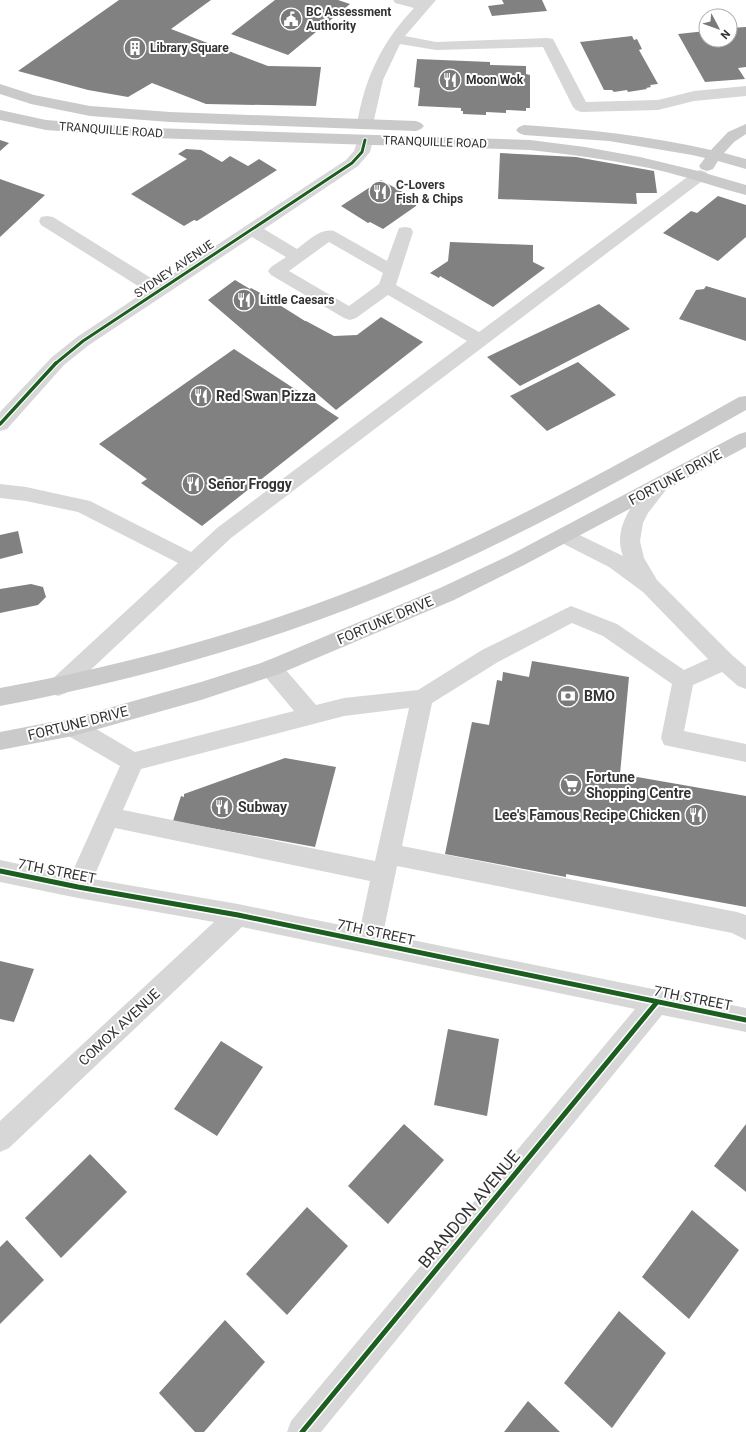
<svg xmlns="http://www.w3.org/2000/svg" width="746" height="1432" font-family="Roboto,sans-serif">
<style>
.building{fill:#818181}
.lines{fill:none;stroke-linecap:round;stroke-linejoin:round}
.minor{fill:#d7d7d7;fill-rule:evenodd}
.major{fill:#cacaca;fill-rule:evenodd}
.cycleway-far2-casing{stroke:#fff;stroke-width:5}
.cycleway-far1-casing{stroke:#fff;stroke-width:6}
.cycleway-casing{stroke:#fff;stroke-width:8}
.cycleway-far2{stroke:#1b5e20;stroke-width:3}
.cycleway-far1{stroke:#1b5e20;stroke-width:3.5}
.cycleway{stroke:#1b5e20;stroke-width:5}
.labels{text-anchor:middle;stroke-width:4;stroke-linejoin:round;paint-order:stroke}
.far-poi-label{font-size:12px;font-weight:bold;fill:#333;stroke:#fff;text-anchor:start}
.far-street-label{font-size:12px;fill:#333;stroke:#fff}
.poi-label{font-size:14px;font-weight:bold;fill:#333;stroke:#fff;text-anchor:start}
.street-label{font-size:14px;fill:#333;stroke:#fff}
.near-street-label{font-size:17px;fill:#333;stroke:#fff}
</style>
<rect width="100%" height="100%" fill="#fff"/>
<path class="building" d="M119,0H211L171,29L268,66L321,67L316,106L206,104L152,83L128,97L88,90L18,71Z
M275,0H338L350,4L288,55L231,34Z
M502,0H542L547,11L492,16L488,6L504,4Z
M746,27V67L738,68L745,79L705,82L678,34L706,31V40H730V28Z
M632,36L634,40L637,39L642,49L639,50L658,84L650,85L651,87L646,88L647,89L628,92L627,90L614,92L612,90H604L580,42Z
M417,59L490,62V65L526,66V74L530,75V108H526V111L506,110V113L486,112V115L463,114V111H461V108L418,106L420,88L414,87Z
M0,140L9,143L0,151Z
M186,149L201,150L222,162L230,156L248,166L259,159L277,170L197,221L194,220L184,226L131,194L187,159L178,154Z
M500,153L576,157L654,171L657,193H636L637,204L498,199Z
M0,179L45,195L0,237Z
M381,180L417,200L416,206L383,229L370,222L368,223L341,206Z
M718,196L746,205V237L718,261L663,233L691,211L697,213Z
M450,242L533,245V262L545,268L493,307L440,276L439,278L430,273L448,261Z
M235,280L250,289L251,288L264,295L262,296L277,305L278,304L305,321H306L334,336L357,335L381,317L423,342L336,410L208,300Z
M706,286L746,298V341L679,319L696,290L704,289Z
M599,304L630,329L520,386L487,357Z
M234,349L339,418L202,526L141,483L147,479L99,444Z
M578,362L616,395L547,431L510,396Z
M18,531L23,553L0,559V535Z
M31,584L43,587L46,597L38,605L0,613V589Z
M532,661L629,677L620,774L746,796V907L566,874V877L445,854L472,722L489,725L497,680L502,681L503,672L529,677Z
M285,758L336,767L315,847L173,821L181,796L184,797V794Z
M0,961L34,969L14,1022L0,1019Z
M448,1029L499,1039L487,1116L434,1105Z
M221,1041L263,1067L217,1136L174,1109Z
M404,1124L444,1160L388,1224L348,1186Z
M746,1124V1192L714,1166Z
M90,1154L127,1192L61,1258L25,1218Z
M307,1207L348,1246L287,1315L246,1274Z
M692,1210L739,1250L689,1319L642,1277Z
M7,1240L44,1280L0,1324V1247Z
M619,1311L666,1353L612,1428L564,1383Z
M225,1320L265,1362L204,1432H195L159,1393Z
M528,1401L560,1432H504Z"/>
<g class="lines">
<path class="minor" d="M393,0H436L405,36L436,42L548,38L553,39L586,102L658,100L694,91L746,86V96L694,101L658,110L581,112L576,110L573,107L543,47L436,50L400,44L383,80L373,124L370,127L365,129L360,127L357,124C365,77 382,42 414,8L395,3Z
M365,135L371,137L373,140L370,152L358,166L264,229L297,249C308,241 320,228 334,231L387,261L399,228L405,227L411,228L413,232L396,285L479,332L694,172L700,170L706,172L708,175L706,178L231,538L66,693L58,696L50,693L47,687L50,681L178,563L78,512L26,501L0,498V484L26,487L90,501L191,552L217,528L467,341L388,295L356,318L350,320L344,318L271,275L268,271L271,267L286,257L252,237L89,345L64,365L7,429L0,431V412L52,357L77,337L146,291L41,225L39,221L41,217L47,216L53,217L159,283L346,160L354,151L359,137ZM329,242L383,273L379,284L349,306L289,271Z
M659,479L666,481L669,486L648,513L643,523L640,541L644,558L657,580L732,655L746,667V689L738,686L722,672L693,685L684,731L746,744V762L664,745L661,738L672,684L603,636L572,623L498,662L432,703L402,846L737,912L746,915V940L732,933L397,866L383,934L746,1008V1032L662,1015L321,1432H287L291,1421L635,1009L242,927L9,1148L0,1152V1121L214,922L78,898L0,882V860L71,875L120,766L65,734L62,727L65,720L73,718L81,720L135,752L294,711L263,674L260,668L263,662L271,659L279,662L316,705L344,698L418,690L482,650L571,606L617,624L684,670L708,659L643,592L609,567L558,541L555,536L558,531L565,528L623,556C620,548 619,540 621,531C624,515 643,484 659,479ZM409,708L375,861L123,810L141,769L344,716ZM115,828L370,881L360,929L238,904L93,879Z"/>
<path class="major" d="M0,84L34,95L90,106L170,112L416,121L421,123L424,126L421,129L416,131L170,122L90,116L31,104L0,94Z
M0,110L46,120L152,128L530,140L585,147L640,157L698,171L746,185V195C719,188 693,179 666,172C621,161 576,155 530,150L152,138L46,130L0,120Z
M746,124V134L734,142L724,153L746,159V169L718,161L713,169L707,171L701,169L699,166L705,158L692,155L609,141L524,135L519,133L516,130L519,127L524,125C587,129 649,136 711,150L728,132Z
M746,396V410C627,477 507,545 381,596C258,646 131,681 0,706V688C126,665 248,632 366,585C495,533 618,465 739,397Z
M746,432V447L524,565L454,600L279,674L201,700L73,736L0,750V732L73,718L201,682L264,662L440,588L510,555L739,434Z"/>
<g class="cycleway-far2-casing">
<path id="cycleway-far2" d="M55,364L83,341L352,163L362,152L365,140"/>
</g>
<g class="cycleway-far1-casing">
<path id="cycleway-far1" d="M0,424L56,363"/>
</g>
<g class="cycleway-casing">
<path id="cycleway" d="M0,871L78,887L238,915L746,1020
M302,1432L657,1002"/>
</g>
<use href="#cycleway-far2" class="cycleway-far2"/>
<use href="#cycleway-far1" class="cycleway-far1"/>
<use href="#cycleway" class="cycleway"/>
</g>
<defs>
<g id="civic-disc" transform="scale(1.15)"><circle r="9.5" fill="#7a7a7a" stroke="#fff"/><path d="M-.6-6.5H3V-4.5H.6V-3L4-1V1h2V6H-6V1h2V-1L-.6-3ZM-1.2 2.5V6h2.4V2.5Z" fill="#fff"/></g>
<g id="building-disc" transform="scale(1.15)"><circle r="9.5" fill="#7a7a7a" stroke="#fff"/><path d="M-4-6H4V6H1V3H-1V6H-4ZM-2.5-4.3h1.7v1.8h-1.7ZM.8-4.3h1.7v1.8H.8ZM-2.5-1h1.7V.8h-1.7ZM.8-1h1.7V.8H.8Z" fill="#fff"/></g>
<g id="restaurant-disc" transform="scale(1.15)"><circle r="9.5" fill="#7a7a7a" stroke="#fff"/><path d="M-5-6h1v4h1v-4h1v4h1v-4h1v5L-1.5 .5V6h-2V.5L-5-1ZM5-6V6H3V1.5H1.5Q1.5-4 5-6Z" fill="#fff"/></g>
<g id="bank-disc" transform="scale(1.15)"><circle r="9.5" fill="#7a7a7a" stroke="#fff"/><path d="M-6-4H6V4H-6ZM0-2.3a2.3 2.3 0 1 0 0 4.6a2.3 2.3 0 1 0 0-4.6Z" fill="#fff"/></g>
<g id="supermarket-disc" transform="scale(1.15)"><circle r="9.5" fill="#7a7a7a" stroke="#fff"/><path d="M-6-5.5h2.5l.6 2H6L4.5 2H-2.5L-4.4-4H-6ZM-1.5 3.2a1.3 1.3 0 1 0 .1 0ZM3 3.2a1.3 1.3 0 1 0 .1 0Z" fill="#fff"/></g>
</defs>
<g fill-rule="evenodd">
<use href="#civic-disc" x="291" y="19"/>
<use href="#building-disc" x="135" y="48"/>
<use href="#restaurant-disc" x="450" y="80"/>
<use href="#restaurant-disc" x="380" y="192"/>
<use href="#restaurant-disc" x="244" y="300"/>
<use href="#restaurant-disc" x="201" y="396"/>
<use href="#restaurant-disc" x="193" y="484"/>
<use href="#bank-disc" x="568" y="696"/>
<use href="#supermarket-disc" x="571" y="785"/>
<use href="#restaurant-disc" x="222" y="807"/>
<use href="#restaurant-disc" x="696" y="815"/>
</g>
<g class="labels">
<g class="far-poi-label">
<text x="306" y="16">BC Assessment<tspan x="306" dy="14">Authority</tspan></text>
<text x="150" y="52">Library Square</text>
<text x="466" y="84">Moon Wok</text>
<text x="396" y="189">C-Lovers<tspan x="396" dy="14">Fish &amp; Chips</tspan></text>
<text x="260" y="304">Little Caesars</text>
</g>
<g class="far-street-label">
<text transform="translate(111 130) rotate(4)" y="4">TRANQUILLE ROAD</text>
<text transform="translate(435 142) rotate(2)" y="4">TRANQUILLE ROAD</text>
<text transform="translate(174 269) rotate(-34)" y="4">SYDNEY AVENUE</text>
</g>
<g class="poi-label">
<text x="216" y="401">Red Swan Pizza</text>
<text x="208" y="489">Señor Froggy</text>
<text x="584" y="701">BMO</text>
<text x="586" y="782">Fortune<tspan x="586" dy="16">Shopping Centre</tspan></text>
<text x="238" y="812">Subway</text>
<text x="680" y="820" text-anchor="end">Lee's Famous Recipe Chicken</text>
</g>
<g class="street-label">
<text transform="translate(675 477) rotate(-28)" y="5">FORTUNE DRIVE</text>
<text transform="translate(385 620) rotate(-23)" y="5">FORTUNE DRIVE</text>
<text transform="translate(78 723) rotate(-14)" y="5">FORTUNE DRIVE</text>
<text transform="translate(57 871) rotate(11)" y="5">7TH STREET</text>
<text transform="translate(376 932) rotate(12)" y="5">7TH STREET</text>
<text transform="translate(693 998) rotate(11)" y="5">7TH STREET</text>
<text transform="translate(119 1027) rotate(-43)" y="5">COMOX AVENUE</text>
</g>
<g class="near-street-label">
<text transform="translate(469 1209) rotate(-50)" y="6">BRANDON AVENUE</text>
</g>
</g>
<g transform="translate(718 28) rotate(131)"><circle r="19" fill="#ffffff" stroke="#adadad"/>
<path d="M0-3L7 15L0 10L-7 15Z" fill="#7a7a7a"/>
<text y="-6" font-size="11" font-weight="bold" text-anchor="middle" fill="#333333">N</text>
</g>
</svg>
